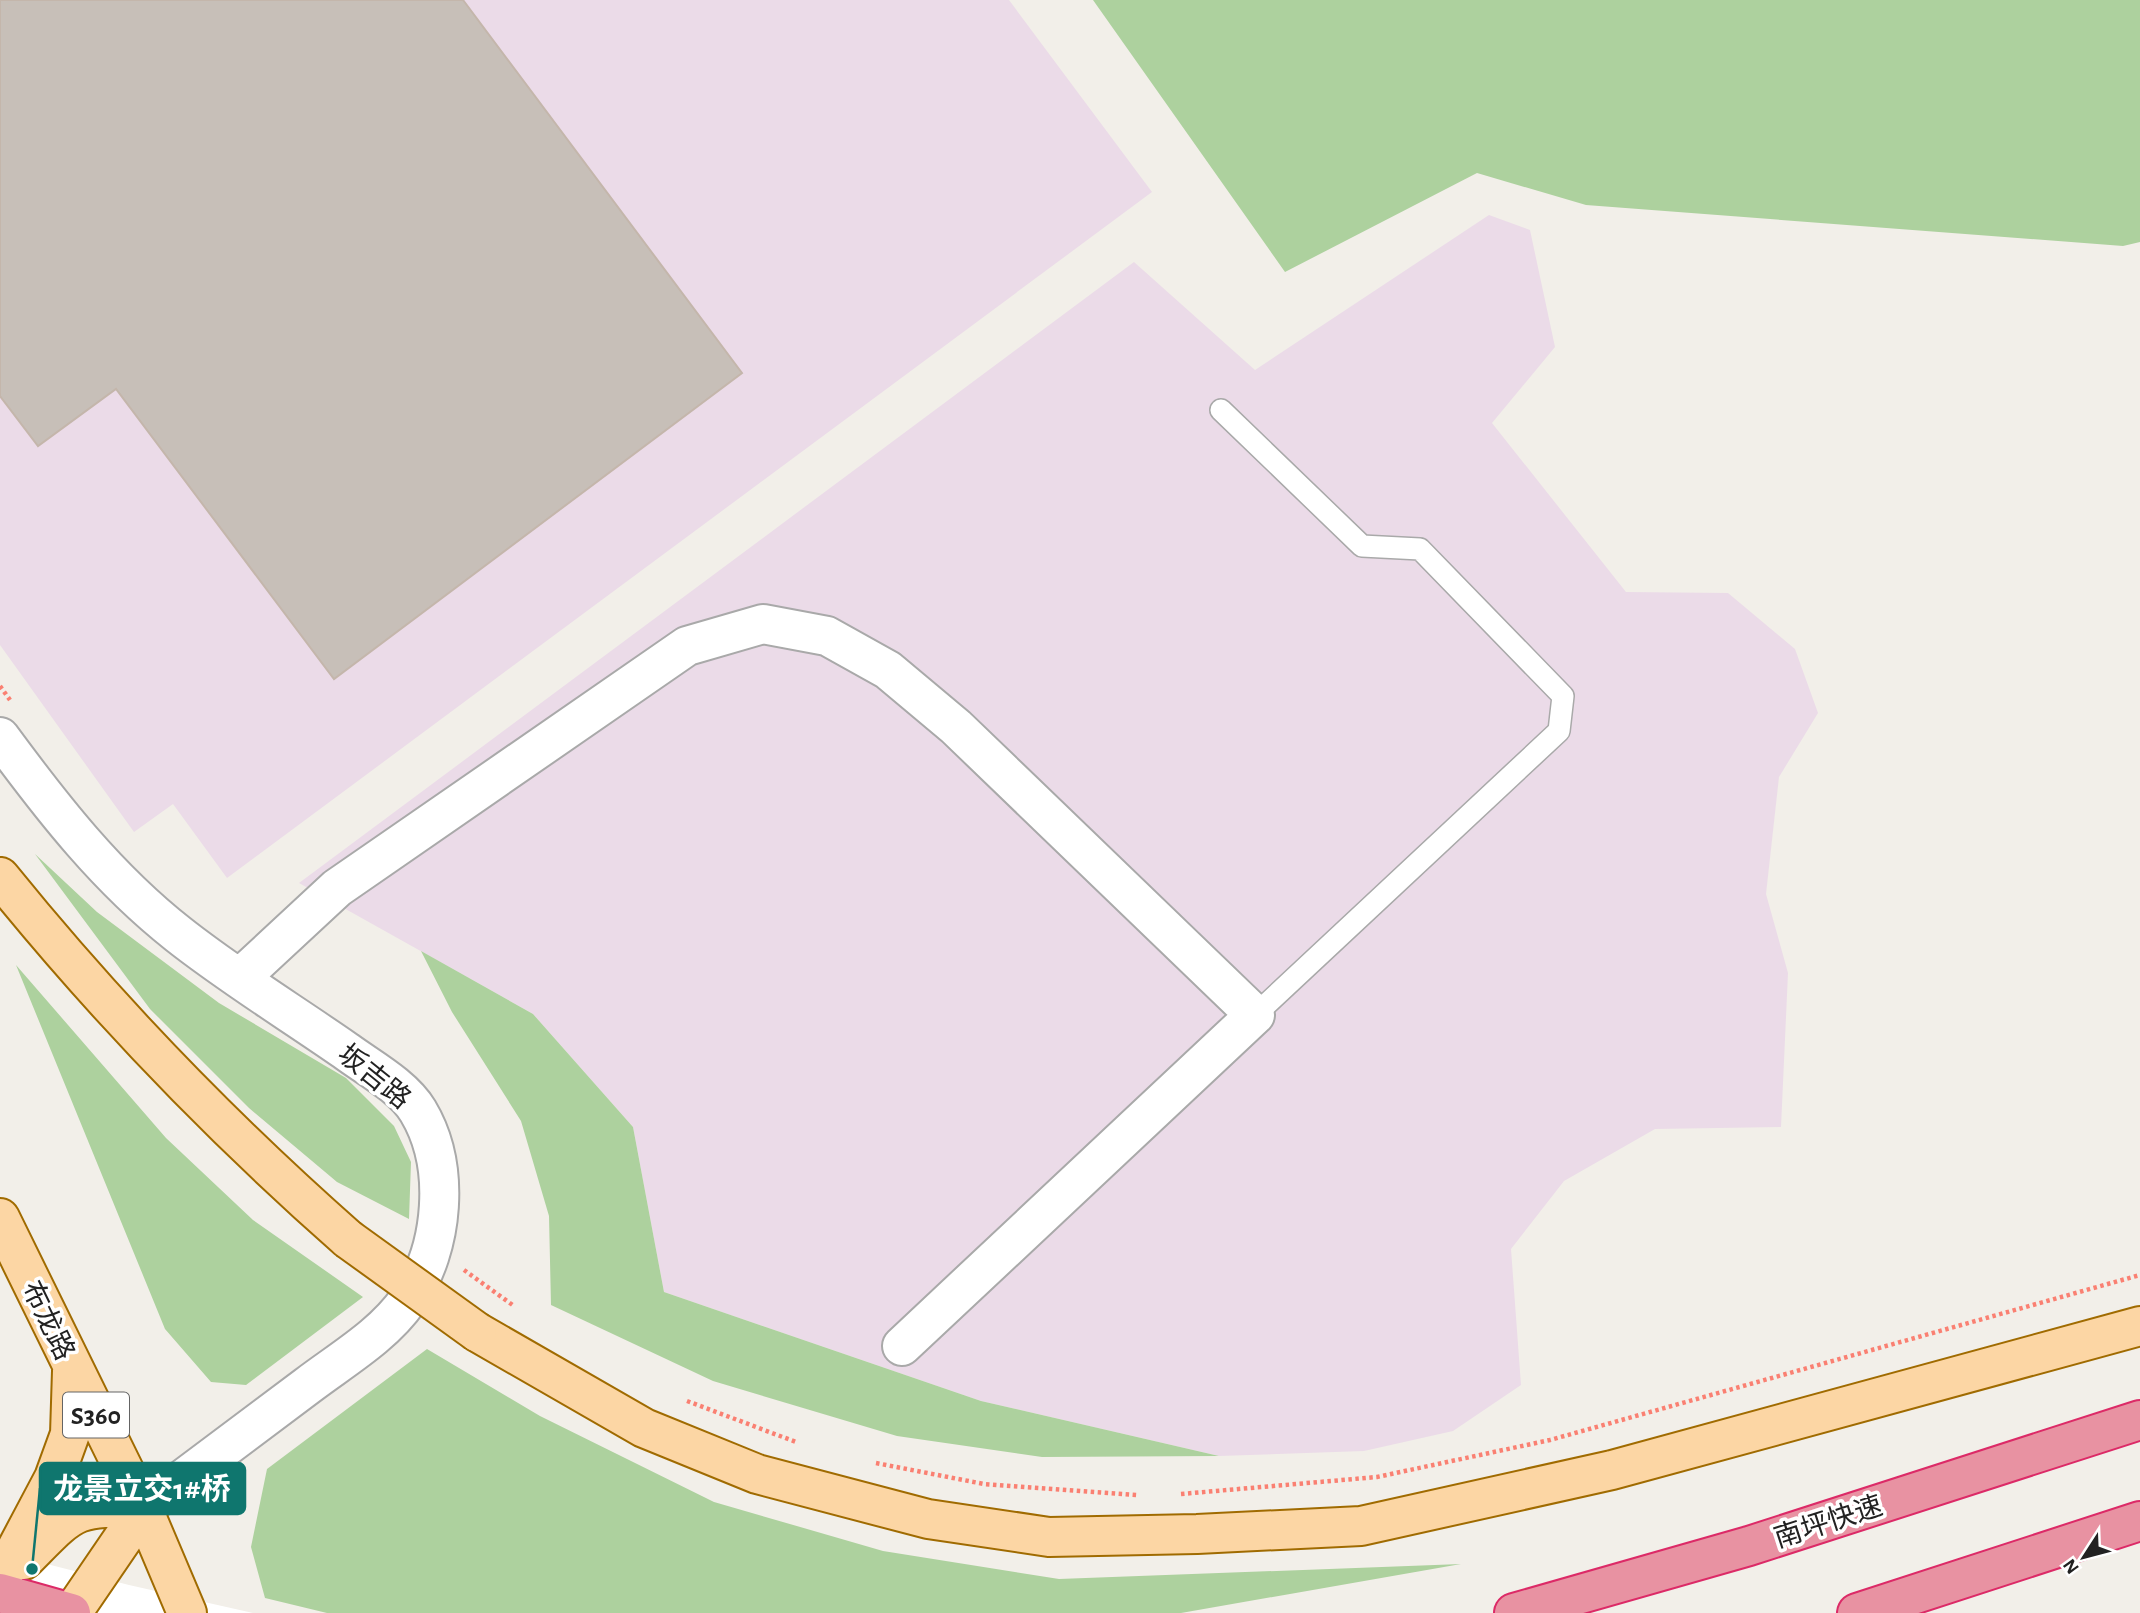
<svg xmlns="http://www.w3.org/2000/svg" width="2140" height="1613" font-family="'Alegreya Sans','Noto Sans SC',sans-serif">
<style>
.industrial{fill:#ebdbe8}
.forest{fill:#add19e}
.pier{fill:#fff}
.building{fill:#c7bfb8;stroke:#c4b6ab;stroke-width:2}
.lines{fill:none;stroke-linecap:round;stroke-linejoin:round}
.lane-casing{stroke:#a9a9a9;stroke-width:24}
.street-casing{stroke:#a9a9a9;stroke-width:42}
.primary-casing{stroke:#a06b00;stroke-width:42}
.highway-casing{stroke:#dc2a67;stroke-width:42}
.path{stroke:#fa8072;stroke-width:4.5;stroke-dasharray:3.5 3.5;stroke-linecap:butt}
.lane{stroke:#fff;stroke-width:21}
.street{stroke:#fff;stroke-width:38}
.primary{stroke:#fcd6a4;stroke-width:38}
.highway{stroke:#e892a2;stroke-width:38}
.primary-bridge-casing{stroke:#a06b00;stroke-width:42;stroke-linecap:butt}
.primary-bridge{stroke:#fcd6a4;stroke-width:38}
.labels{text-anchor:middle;stroke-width:7;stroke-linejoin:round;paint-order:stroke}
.shield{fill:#fff;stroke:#646464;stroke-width:2}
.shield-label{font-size:26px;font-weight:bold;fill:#222}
.street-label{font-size:28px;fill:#222;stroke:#fff}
.leader{fill:none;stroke:#0f766e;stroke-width:2.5}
.callout-dot{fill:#0f766e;stroke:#fff;stroke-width:2.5}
.callout{fill:#0f766e;stroke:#0f766e;stroke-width:2.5}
.callout-label{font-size:30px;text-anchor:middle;font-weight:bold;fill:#fff}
</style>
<rect width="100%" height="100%" fill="#f2efe9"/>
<path class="industrial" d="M0,0H1009L1152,192L227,878L173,804L134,832L0,645Z
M1489,215L1530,230L1555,347L1492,423L1626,592L1728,593L1795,649L1818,713L1779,777L1766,894L1788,973L1781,1127L1655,1129L1564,1181L1511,1249L1521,1385L1453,1431L1364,1451L1219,1456L981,1401L664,1292L633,1127L533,1014L299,883L1134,262L1255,370Z"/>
<path class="forest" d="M1093,0H2140V242L2123,246L1586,205L1477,173L1285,272Z
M35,854L97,912L219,1003L346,1078L394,1126L411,1162L409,1219L337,1182L249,1108L150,1009Z
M421,951L533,1014L633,1127L664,1292L981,1401L1219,1456L1042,1457L897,1436L713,1381L551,1305L549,1216L521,1121L452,1012Z
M16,965L166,1138L253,1220L363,1297L246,1385L211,1382L165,1329Z
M427,1349L540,1416L714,1502L883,1551L1059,1579L1461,1564L1181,1613H327L265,1598L251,1547L267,1469Z"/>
<path class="pier" d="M0,1552L129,1585L253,1613H0Z"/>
<path class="building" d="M0,0H463L742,373L334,679L116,389L38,446L0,396Z"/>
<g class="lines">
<g class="lane-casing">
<path id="lane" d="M1221,410L1362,546L1420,549L1563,696L1559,731L1255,1015"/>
</g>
<g class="street-casing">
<path id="street" d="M0,737C53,809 107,878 178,934C231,976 290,1012 346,1051C369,1068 403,1086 418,1111C451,1166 444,1248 408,1300C383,1336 341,1360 307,1386C252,1427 197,1468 143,1509
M240,978L337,888L687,646L763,624L827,636L888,670L956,727L1255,1015L902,1346"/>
</g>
<g class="primary-casing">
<path id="primary" d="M0,877C106,1008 222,1128 348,1239
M0,1218L143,1509L187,1613
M477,1332L644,1428L757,1474L928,1519L1049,1537L1197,1534L1361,1526L1612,1470L2140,1326
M24,1560C72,1512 73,1504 143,1509
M0,1580L54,1478L70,1434L72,1371
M72,1613L143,1509"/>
</g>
<g class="highway-casing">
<path id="highway" d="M0,1593L71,1613
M1514,1613L1749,1546L2140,1420
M1857,1613L2140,1521"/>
</g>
<path class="path" d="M0,686L10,700
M464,1270L514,1306
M687,1401L796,1442
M876,1463L984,1484L1137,1495
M1181,1494L1377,1477L1550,1440L2140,1275"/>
<use href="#lane" class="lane"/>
<use href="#street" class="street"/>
<use href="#primary" class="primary"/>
<use href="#highway" class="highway"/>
<g class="primary-bridge-casing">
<path id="primary-bridge" d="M348,1239L477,1332"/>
</g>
<use href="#primary-bridge" class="primary-bridge"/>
</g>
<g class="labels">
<rect class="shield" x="63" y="1392.5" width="66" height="45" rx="5"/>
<g class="shield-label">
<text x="96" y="1424">S360</text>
</g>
<g class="street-label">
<text transform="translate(375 1076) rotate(39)" y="10">坂吉路</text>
<text transform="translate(49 1320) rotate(64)" y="10">布龙路</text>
<text transform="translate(1828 1521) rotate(-18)" y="10">南坪快速</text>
</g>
</g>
<path class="leader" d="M32 1569L40 1488"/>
<circle class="callout-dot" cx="32" cy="1569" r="7"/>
<rect class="callout" x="40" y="1463" width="205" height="51" rx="7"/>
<g class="callout-label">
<text x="142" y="1499">龙景立交1#桥</text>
</g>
<g transform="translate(2084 1557) rotate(234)" stroke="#ffffff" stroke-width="5" paint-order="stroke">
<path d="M0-5L12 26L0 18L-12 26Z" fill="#222222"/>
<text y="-10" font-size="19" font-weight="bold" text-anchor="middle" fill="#222222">N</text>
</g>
</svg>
